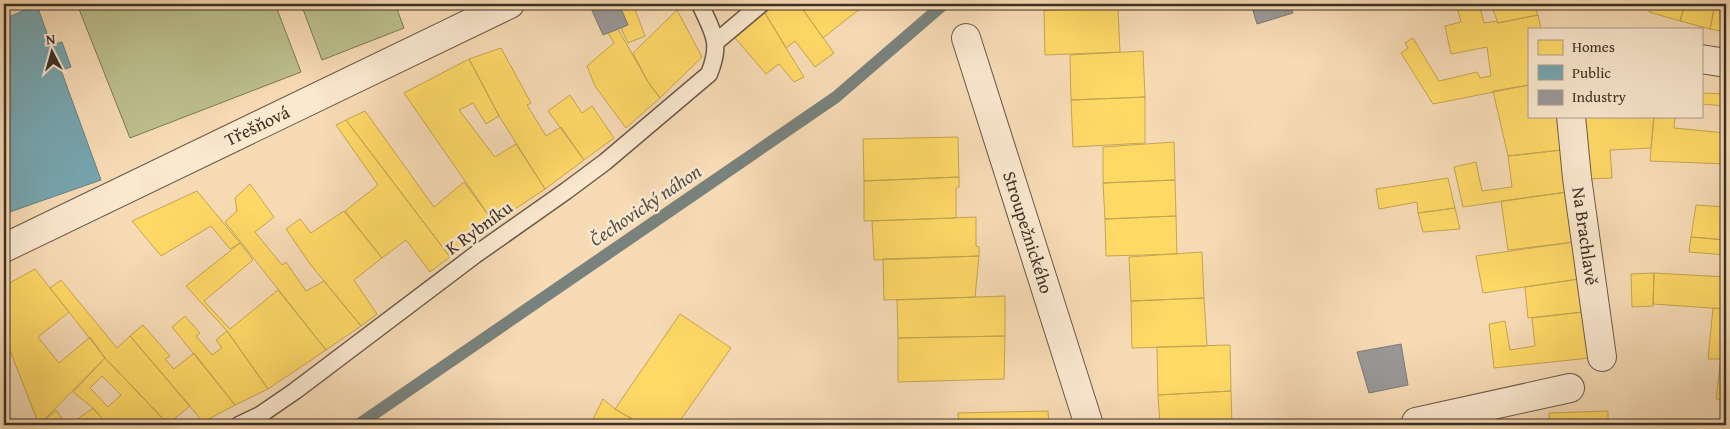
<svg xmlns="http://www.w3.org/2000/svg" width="1730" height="429" font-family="'Gentium Book Plus',serif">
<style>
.green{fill:#bcc08e;stroke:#7c785a}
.homes{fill:#ffd966;stroke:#c4a652;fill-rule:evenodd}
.public{fill:#76a5af;stroke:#658286}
.industry{fill:#999;stroke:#7d7a76}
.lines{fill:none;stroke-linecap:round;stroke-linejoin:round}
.stream{stroke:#79827d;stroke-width:12}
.lane-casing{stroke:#6b5b49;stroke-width:19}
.street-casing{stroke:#6b5b49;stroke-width:30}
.lane{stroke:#fae8cf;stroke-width:16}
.street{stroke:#fae8cf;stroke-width:28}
.labels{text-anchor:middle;stroke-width:5;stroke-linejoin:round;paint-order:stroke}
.street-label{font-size:18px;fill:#3c3025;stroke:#fae8cf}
.water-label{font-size:19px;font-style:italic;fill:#55524a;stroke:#fae8cf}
</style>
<rect width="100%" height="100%" fill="#f7dbb5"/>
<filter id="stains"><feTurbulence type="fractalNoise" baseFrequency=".004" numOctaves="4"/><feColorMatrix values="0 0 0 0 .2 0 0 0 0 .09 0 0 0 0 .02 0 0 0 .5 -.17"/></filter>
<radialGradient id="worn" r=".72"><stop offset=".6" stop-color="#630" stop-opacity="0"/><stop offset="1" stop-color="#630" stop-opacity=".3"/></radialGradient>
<path class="green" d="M77,4H275L301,72L130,138Z
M301,4H395L404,28L322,60Z"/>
<path class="homes" d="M633,4L645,36L628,43L621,28L628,25L620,7Z
M777,4H799L834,53L815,67L795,41L786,48L765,13Z
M799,4H866L823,38Z
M1043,4H1118V8L1044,10Z
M1456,4H1479L1484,23L1497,21L1498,23L1538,15L1541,29H1529V85L1433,104L1401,53L1408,48L1405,43L1413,38L1439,81L1477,72L1480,78L1491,76L1487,47L1451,54L1445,26L1461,22Z
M1491,4H1534L1538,15L1498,23Z
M1629,4H1652L1650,9Z
M1652,4H1685L1680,21L1649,12Z
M1685,4H1715L1710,29L1680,21Z
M1715,4H1726V32L1710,29Z
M1118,8L1120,52L1045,55L1044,10Z
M677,10L702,57L660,98L648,82L633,53Z
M765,13L786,48L804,77L794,82L779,64L766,74L735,38Z
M618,29L648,82L660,98L626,128L595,86L587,66L614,43L608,33Z
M501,48L531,103L527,105L546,136L561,127L584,160L545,189L499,116L469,59Z
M1143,51L1145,97L1071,100L1070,55Z
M469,59L499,116L486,124L473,103L459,110L495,157L516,144L545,189L494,223L404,93Z
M1529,85V116H1557L1562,150L1508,156L1493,91Z
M1701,93L1726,94V106L1701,104Z
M570,95L582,113L592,106L614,138L584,160L548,111Z
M1145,97V143L1073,147L1071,100Z
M365,111L434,207L464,182L494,223L450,257L346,120Z
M1584,116H1654L1651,148L1610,150L1612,178L1587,179Z
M1654,116H1675L1674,128L1726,133V164L1650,161Z
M346,120L450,257L430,272L406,240L382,258L345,211L378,185L336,125Z
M958,137L959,177L864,181L863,139Z
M1174,142L1175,180L1103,183V147Z
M1562,150L1567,192L1463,207L1454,167L1476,162L1482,191L1512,187L1508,156Z
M959,177V187L956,188V218L864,221V181Z
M1448,178L1455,208L1418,213L1417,202L1379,209L1376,189Z
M1175,180L1176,216L1105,219L1103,183Z
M250,184L274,217L255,232L282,265L286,262L306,291L324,281L361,326L326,350L225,222L237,211L235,198Z
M197,191L240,243L230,249L211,226L161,256L132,221Z
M1567,192L1574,242L1508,250L1501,201Z
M1696,205L1726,207V240L1691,237Z
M1455,208L1460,229L1423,232L1418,213Z
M344,211L382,258L354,280L377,314L361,326L310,264L286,229L300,219L311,233Z
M1176,216L1177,254L1106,256L1105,219Z
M976,217V246L979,247V256L874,260L872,221Z
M1691,237L1726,240V255L1689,252Z
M1574,242L1579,279L1483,293L1476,256Z
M240,243L253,260L204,301L230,329L278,290L326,350L268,389L227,331L186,286Z
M1202,252L1204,298L1131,301L1129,257Z
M979,256L975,297L884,300L883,259Z
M35,269L69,312L38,337L59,363L90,337L105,358L39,425L4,335V286Z
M1654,273L1726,277V309L1653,304Z
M1654,273L1653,306L1632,307L1631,274Z
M1579,279L1583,312L1528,318L1525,287Z
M61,280L117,348L130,336L190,406L168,424L105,358L50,288Z
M1005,296V336L898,338L897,300Z
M1204,298L1207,346L1132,348L1131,301Z
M1713,308L1726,309V359H1708Z
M1583,312L1590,358L1494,368L1489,324L1505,321L1510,350L1535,346L1532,318Z
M680,314L731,348L677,425H643L615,409Z
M185,316L200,333L196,336L212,355L222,348L216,340L227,331L268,389L235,405L172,327Z
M143,325L170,356L165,359L174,369L194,353L235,405L203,422L130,336Z
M1005,336L1004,379L898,382V338Z
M1230,345L1231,391L1158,395L1157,347Z
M105,358L168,424L108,425L93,408L73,392ZM102,376L121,395L108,407L90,388Z
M1721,358L1726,359V400L1716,399Z
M1231,391L1232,425H1160L1158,395Z
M603,399L615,409L640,424L639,425H599L592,421Z
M93,408L108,425H69Z
M56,410L66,425H39Z
M1048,411L1049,425H959L958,413Z
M1608,411V425H1550L1549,413Z"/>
<path class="public" d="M37,5L51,45L62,42L71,67L61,70L101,180L4,214V19Z"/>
<path class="industry" d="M589,4H619L628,25L603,35Z
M1251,4H1290L1293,13L1257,24Z
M1401,344L1408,385L1369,393L1357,352Z"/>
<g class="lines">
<path class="stream" d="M358,425L836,97L944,4"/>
<g class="lane-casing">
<path id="lane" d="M716,42L761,4
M239,425L260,415L295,391L475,255L566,191L605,162L709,74C722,42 713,33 700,4"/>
</g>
<g class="street-casing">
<g id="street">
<path id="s1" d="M966,38L1089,425"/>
<path d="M1701,59L1726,63"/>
<path id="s2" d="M1571,116L1577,178L1602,357"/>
<path id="s3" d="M4,248L510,4"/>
<path d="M1416,422L1570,388"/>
</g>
</g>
<use href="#lane" class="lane"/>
<use href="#street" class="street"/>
</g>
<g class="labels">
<g class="street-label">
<text dy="6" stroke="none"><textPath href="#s3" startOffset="281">Třešňová</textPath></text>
<text transform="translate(479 228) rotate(-36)" y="6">K Rybníku</text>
<text dy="6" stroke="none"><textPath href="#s1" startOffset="204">Stroupežnického</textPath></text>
<text dy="6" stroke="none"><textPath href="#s2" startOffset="121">Na Brachlavě</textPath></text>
</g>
<g class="water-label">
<text transform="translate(645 205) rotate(-34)" y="7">Čechovický náhon</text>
</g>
</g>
<rect width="1730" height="429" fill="none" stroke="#f7dbb5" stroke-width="20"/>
<rect x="5" y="5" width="1720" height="419" fill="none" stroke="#3c3025" stroke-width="2.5"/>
<rect x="10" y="10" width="1710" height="409" fill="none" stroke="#3c3025"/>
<rect x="1528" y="28" width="175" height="90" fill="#fae8cf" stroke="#ae9e8b"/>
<rect x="1538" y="40" width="25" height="15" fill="#ffd966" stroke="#ae9e8b"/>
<text x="1572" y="52" font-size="15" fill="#3c3025">Homes</text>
<rect x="1538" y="65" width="25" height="15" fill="#76a5af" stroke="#ae9e8b"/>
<text x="1572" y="78" font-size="15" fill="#3c3025">Public</text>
<rect x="1538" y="90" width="25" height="15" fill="#999999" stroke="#ae9e8b"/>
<text x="1572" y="102" font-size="15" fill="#3c3025">Industry</text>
<g transform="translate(52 52) rotate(354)" stroke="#fae8cf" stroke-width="4" paint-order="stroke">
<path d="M0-4L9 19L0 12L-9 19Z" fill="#3c3025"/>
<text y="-8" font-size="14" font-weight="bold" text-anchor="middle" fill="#3c3025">N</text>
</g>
<rect width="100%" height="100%" filter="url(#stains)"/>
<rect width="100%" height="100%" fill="url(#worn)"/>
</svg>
